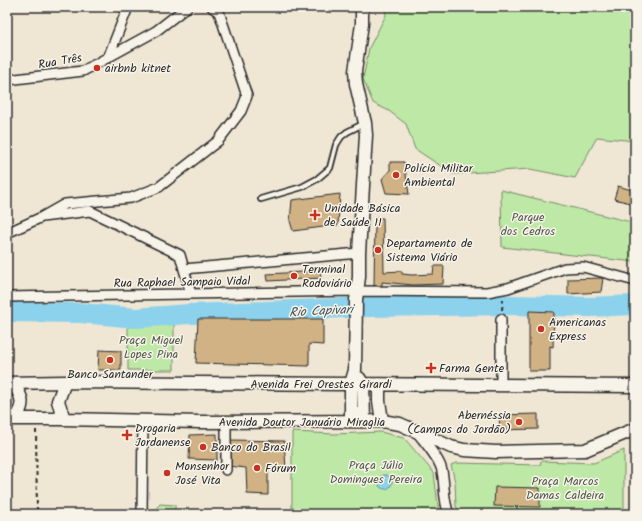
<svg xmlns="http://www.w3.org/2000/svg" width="642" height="521" font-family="Kalam,sans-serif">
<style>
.green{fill:#bde8a5;stroke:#748a68}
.water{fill:#8cd2ed;stroke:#658f9f}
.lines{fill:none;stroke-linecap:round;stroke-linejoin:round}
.river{stroke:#8cd2ed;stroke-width:20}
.building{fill:#d1b285;stroke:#2b2b2b}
.lane-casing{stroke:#2b2b2b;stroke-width:8}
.street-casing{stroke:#2b2b2b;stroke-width:12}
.secondary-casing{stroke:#2b2b2b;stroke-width:15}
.path{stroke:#2b2b2b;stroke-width:2;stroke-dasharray:4 3;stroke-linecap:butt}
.lane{stroke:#f7f3e8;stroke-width:4.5}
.street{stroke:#f7f3e8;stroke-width:9}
.secondary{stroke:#f7f3e8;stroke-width:12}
.poi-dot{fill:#c8321e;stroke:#f7f3e8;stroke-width:1.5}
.labels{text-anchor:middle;stroke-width:3;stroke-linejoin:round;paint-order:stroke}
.street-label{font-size:12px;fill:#2b2b2b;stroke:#f7f3e8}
.poi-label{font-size:12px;fill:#2b2b2b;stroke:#f7f3e8;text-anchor:start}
.park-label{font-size:12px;fill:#505a4a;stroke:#f7f3e8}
.water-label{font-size:13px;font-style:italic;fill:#43555c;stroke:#f7f3e8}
</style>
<rect width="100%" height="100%" fill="#efe6d4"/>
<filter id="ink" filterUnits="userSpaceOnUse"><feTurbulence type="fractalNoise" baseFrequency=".025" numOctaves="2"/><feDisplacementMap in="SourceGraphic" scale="8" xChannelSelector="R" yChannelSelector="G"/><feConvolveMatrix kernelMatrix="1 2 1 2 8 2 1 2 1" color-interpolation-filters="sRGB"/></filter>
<g filter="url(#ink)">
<path class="green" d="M384,7H635V141L597,137L575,178L530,169L453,174L415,149L406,124L389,111L373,103L363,79L369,48L386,15Z
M501,190L635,223V262L502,247Z
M174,324V370H128V325Z
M292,432L334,434L381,432L404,438L434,473L439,514L336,511H292Z
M624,450V514L463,513L456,507L455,482L451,465L456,463L540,465L541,461L594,463Z
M160,504L175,505V514H151Z"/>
<path class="water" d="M378 482a7 7 0 1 1 14 0a7 7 0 1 1-14 0Z"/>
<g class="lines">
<path class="river" d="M7,312L81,313L136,318L189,314L369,307L511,305L589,307L635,305"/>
</g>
<path class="building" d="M390,162H404L409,194L386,193L382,179L390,170Z
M618,186L635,191V204L614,199Z
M340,194L338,225L293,231L290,221L292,200Z
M375,218H383L384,272L402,271V274L412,275L433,274L434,266H444L443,284L413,285L382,282V287L374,286Z
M320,271L321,278L268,281L267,274Z
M603,278L601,292L568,294V279Z
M529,311L554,312L553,347L550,346V371H529Z
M198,319H323V345L309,344V366L196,363Z
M99,350L121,351V370H98Z
M538,414V429L500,430L499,415Z
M217,434V460L189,459L190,435Z
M230,440L284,441L286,468L268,467V495L247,494L246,468L228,466Z
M495,487L540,488V507L494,506Z"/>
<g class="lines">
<g class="lane-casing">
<path id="lane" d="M261,199L302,187L317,179L330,168L336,145L341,137L347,132L363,124"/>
</g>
<g class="street-casing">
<path id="street" d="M108,58L128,7
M7,80L83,71L156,31L187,7
M42,217L65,204L131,198L159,187L218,141L241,111L247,96L219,12L212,7
M7,233L42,217L90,211L180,255L191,294
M184,269L359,253
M7,297L357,291L487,292L508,288L565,268L583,267L635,281
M501,386V319
M226,422V470
M417,432C425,443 440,459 442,471C445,486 443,500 449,514
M142,514L143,421"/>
</g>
<g class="secondary-casing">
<path id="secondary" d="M359,378L363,384L364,420
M7,383L65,382L635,386
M13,383C23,398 25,404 15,419
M379,384V401L382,421
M7,419H64L200,422L382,421L400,424L451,447L464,450L496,452L585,450L635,429
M64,419L58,401L65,382
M351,420V384L355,370L356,300L359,277V253L366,135L365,123L356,84L355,71L362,24V7"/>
</g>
<path class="path" d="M502,310L503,299
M36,430L37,514"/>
<use href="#lane" class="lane"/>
<use href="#street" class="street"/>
<use href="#secondary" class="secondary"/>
</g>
</g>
<g class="poi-dot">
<circle cx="97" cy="68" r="4"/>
<circle cx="396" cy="175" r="4"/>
<path d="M313 209h4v4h4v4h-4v4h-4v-4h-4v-4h4z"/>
<circle cx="378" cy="250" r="4"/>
<circle cx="294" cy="276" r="4"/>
<circle cx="541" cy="329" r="4"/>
<circle cx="110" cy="360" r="4"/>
<path d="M429 362h4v4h4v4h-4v4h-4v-4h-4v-4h4z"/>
<circle cx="519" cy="422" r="4"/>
<path d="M125 429h4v4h4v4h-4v4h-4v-4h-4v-4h4z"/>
<circle cx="203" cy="447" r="4"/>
<circle cx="257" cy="468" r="4"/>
<circle cx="167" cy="473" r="4"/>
</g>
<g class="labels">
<g class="street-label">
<text transform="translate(60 61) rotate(-10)" y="4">Rua Três</text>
<text transform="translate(182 282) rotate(-1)" y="4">Rua Raphael Sampaio Vidal</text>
<text x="321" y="388">Avenida Frei Orestes Girardi</text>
<text x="302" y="426">Avenida Doutor Januário Miraglia</text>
</g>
<g class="poi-label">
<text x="105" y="72">airbnb kitnet</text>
<text x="404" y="172">Polícia Militar<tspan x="404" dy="14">Ambiental</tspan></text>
<text x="324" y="212">Unidade Básica<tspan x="324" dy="14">de Saúde 11</tspan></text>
<text x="386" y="247">Departamento de<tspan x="386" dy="14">Sistema Viário</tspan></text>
<text x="302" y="273">Terminal<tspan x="302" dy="14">Rodoviário</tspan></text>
<text x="549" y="326">Americanas<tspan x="549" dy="14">Express</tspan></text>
<text x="439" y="372">Farma Gente</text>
<text x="110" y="378" text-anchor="middle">Banco Santander</text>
<text x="511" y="419" text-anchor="end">Abernéssia<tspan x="511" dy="14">(Campos do Jordão)</tspan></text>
<text x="135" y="432">Drogaria<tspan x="135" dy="14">Jordanense</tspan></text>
<text x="211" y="451">Banco do Brasil</text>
<text x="175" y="470">Monsenhor<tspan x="175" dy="14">José Vita</tspan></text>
<text x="265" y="472">Fórum</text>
</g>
<g class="park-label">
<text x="528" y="221">Parque<tspan x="528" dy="14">dos Cedros</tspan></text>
<text x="151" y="344">Praça Miguel<tspan x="151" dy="14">Lopes Pina</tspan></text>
<text x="376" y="469">Praça Júlio<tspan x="376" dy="14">Domingues Pereira</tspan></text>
<text x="565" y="485">Praça Marcos<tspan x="565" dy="14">Damas Caldeira</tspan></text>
</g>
<g class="water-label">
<text transform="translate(321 310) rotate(-3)" y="5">Rio Capivari</text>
</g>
</g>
<rect width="642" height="521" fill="none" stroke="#f7f3e8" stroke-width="24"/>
<rect x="12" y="12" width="618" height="497" fill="none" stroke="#2b2b2b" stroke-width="1.5" filter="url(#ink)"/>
</svg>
